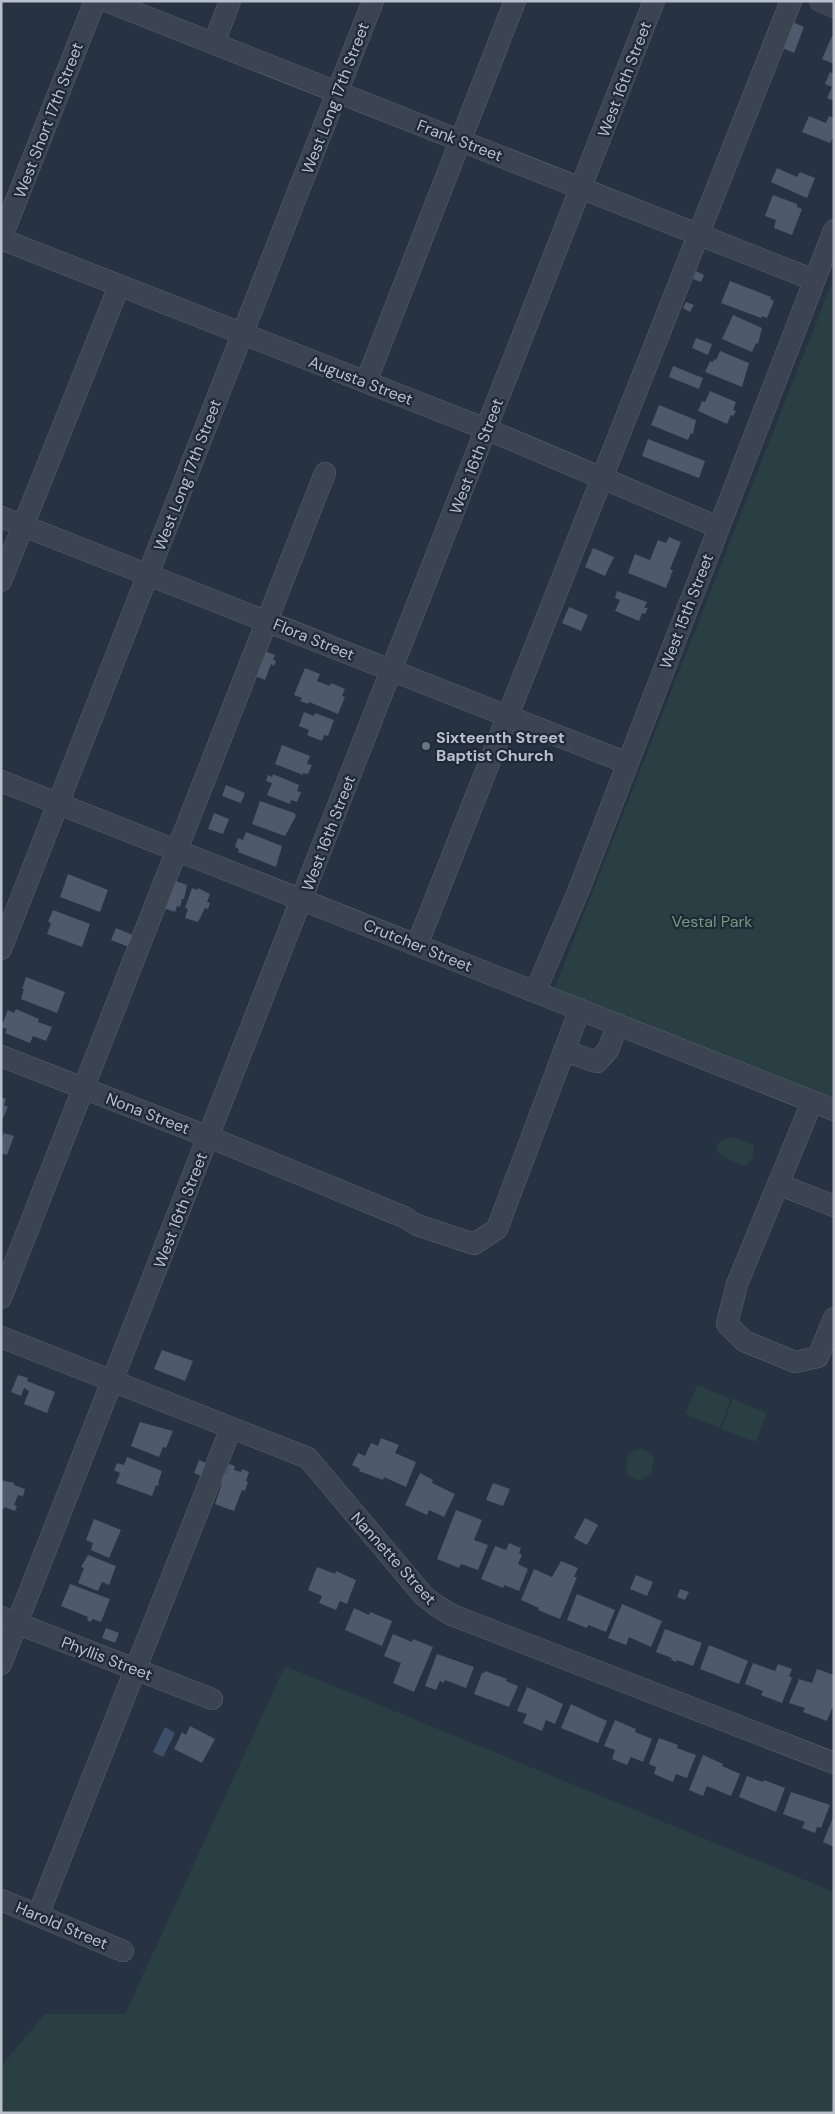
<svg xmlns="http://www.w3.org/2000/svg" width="835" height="2114" font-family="'DM Sans',sans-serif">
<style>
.green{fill:#293f43}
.water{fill:#3e4f6a}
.building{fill:#4e596b}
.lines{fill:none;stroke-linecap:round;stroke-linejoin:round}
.minor-casing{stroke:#5a626f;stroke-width:22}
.minor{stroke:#3c4452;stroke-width:21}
.worship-dot{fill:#6b7280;stroke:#202937;stroke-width:2}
.labels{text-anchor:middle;stroke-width:4.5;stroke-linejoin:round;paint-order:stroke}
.street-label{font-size:16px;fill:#b9c0cb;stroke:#202937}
.poi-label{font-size:16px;font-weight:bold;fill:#b9c0cb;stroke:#202937;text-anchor:start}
.park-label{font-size:16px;fill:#709c7b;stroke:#202937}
</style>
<rect width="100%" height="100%" fill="#273242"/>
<path class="green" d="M834,277V1100L554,990Z
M728,1138H735L754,1145L753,1158L745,1166C734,1162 698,1149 728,1138Z
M697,1385L731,1399L720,1428L685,1414Z
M733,1399L767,1413L756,1442L721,1429Z
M642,1448L654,1457L652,1472L640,1481L629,1476L626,1470L628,1464L626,1457L631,1452Z
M285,1666L834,1892V2113H1V2066L45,2014H125Z"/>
<path class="water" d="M165,1727L175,1733L163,1757L153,1752Z"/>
<path class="building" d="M790,21L804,27L794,53L780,47Z
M832,36L834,37V64L822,59Z
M830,72L834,74V101L827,98L832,87L825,84Z
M809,116L826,123L829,116L834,118V136L830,143L802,132Z
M777,168L797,177L800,172L815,178L807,198L771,182Z
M773,195L797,204V207L802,209L792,235L774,228L776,220L765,216Z
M696,271L704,275L701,282L693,279Z
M730,281L771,297L770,299L774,301L767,318L762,316L761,318L721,303Z
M686,302L694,305L690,312L683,308Z
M733,315L762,328L758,344L756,343L752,352L722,339Z
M696,338L712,344L708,355L692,348Z
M720,351L749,363L742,387L705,372L710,361L713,362L714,359L716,360Z
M673,366L703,378L699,389L669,377Z
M710,391L736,402L733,410L736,411L733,416L731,415L727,424L698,411L702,401L705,402Z
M659,405L696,420L693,434L691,433L688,440L651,425Z
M648,439L705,461L699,478L642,456Z
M669,537L681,542L670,569L673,570L666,588L628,573L635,554L650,560L658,540L666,543Z
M593,548L614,557L605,576L585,567Z
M617,591L647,602L644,608H648L645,614L642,613L639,621L615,611L620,600L615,598Z
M569,607L588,615L581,631L562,623Z
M262,650L275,655L273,660L276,661L274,666L271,664L265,680L253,675Z
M305,668L320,674L317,681L330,686L331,683L345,689L342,696L345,697L338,714L309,702L308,704L300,701L302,698L294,695Z
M304,712L314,716L315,713L334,720L328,736L324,735L322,741L307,735L309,730L299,726Z
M282,745L310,756L307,764L312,765L308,774L303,773V775L275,764Z
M273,774L299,785L297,791L301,792L297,802L291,800L290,804L267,795L272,783L266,781L268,775L272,777Z
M226,785L245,793L241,803L222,796Z
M260,801L294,813L296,816L285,836L252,824Z
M214,813L229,819L223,834L208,829Z
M246,832L282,846L276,867L238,852L239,849L235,847L238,838L243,840Z
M68,874L108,890L100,912L60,897Z
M170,879L187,885L184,899H182L180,907L177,906L175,912L161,907Z
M192,888L197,890L198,888L210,894L207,902L210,903L208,909L205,908L198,922L185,918L188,909L185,908Z
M53,910L90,924L82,947L47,934L51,923L48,922Z
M116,928L133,935L129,947L111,940Z
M26,977L65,992L57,1013L21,999L24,989H22Z
M16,1009L39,1019L38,1022L52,1027L46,1041L33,1036L30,1043L5,1033L7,1029L1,1027L8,1010L14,1013Z
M1,1097L6,1099L4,1105L8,1107L1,1122Z
M4,1133L14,1136L7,1155L1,1153V1140Z
M162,1350L193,1361L185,1381L154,1369Z
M18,1375L28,1378L27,1381L55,1392L47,1413L24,1404L29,1391L24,1388L21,1396L11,1392Z
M140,1422L173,1431L166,1448L163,1447L159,1457L131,1446Z
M381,1438L399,1445L395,1453L416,1462L406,1487L384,1477L383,1480L359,1471L360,1469L352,1465L358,1453L365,1456L371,1443L378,1446Z
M127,1457L162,1471L158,1483H159L158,1486L156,1485L152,1496L116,1483L120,1473L114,1470L117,1463L124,1465Z
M199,1460L206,1463L201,1476L194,1473Z
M229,1464L235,1466L234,1470L241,1472L242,1469L249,1472L246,1481L248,1482L245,1491L242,1490L234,1511L215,1504L222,1483L219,1482L222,1473L225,1474Z
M420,1473L433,1480L432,1483L455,1494L444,1517L429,1510L427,1515L405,1505Z
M1,1480L14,1483V1485L25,1489L23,1496L18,1495L14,1505L17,1506L15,1511L4,1507L3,1510L1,1509Z
M493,1483L510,1489L503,1506L486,1500Z
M456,1510L482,1520L474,1540L488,1545L478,1570L461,1564L459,1568L437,1559Z
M585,1518L598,1525L587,1545L574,1538Z
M94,1519L121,1530L109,1558L91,1550L93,1543L86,1540Z
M509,1543L521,1548L519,1553L522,1555L518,1564L528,1569L519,1591L504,1585L503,1588L481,1579L495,1546L506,1550Z
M88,1555L116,1566L109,1585L102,1582L98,1591L78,1583L84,1568L81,1567Z
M561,1561L578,1568L574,1577H577L560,1619L538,1610L539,1608L521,1600L534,1569L552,1577Z
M317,1567L335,1574L336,1571L356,1580L347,1604L340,1601L336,1610L319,1603L322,1596L308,1590Z
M636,1575L653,1582L647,1596L630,1589Z
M70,1584L110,1599L101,1622L92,1619L91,1622L87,1620L88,1617L61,1606Z
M680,1589L689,1592L685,1600L677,1597Z
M577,1594L615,1610L606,1632L588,1625L587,1628L567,1620Z
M622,1604L662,1621L651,1647L629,1637L626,1645L608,1638Z
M354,1608L369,1615L370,1612L392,1621L382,1646L345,1630Z
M106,1628L119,1633L115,1643L102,1638Z
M665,1629L702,1643L693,1666L677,1660L676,1662L671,1660L672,1658L656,1652Z
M393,1634L412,1642L413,1639L433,1647L414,1692L393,1683L401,1663L384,1656Z
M709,1645L748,1661L739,1684L700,1669Z
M437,1654L474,1667L466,1688L445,1680L444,1683L440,1681L436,1690L425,1686Z
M753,1663L775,1671L778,1664L792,1669L789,1676L792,1678L782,1703L761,1695L763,1691L745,1684Z
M817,1669L834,1675V1703L827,1721L803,1712L805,1708L789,1703L799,1679L812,1683Z
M485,1671L507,1679L506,1681L518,1686L509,1707L474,1694L482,1673H484Z
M527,1687L563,1704L555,1724L546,1720L542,1731L523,1723L527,1714L517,1711Z
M571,1704L607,1721L598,1743L561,1728Z
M615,1720L636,1729L635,1732L652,1739L643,1762L631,1757L627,1765L612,1759L615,1750L604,1746Z
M190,1726L215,1739L202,1763L174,1749L182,1732L186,1735Z
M659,1738L678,1745L677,1748L696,1755L687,1778L676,1774L673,1782L654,1774L656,1767L649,1764Z
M703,1755L723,1764L722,1766L740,1774L731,1796L707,1786L703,1796L689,1790Z
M747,1776L763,1782L764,1780L785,1788L776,1812L739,1797Z
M791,1792L830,1805L821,1828L817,1827L815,1833L802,1828L805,1822L783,1814Z
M834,1815V1847L823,1842Z"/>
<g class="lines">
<g class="minor-casing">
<path id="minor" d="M106,1L814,280
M820,1L834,7
M214,43L230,1
M1,239L486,429L718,527
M1,239L95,1
M366,382L515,1
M1,517L627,763
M1,581L119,286
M1,781L834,1110
M417,945L791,1
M1,949L373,1
M535,992L578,892L834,230
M564,1051L597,1062L608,1050L618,1024
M1,1056L209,1137L404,1217L417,1225L474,1244L497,1229L580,1009
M812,1102L737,1284L727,1324L744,1341L795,1362L818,1357L834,1318
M778,1184L834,1206
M1,1298L325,473
M1,1337L308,1458L423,1595L434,1604L452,1615L834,1763
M1,1617L212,1699
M1,1664L654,1
M1,1900L123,1951
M38,1915L231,1428"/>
</g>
<use href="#minor" class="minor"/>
</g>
<circle class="worship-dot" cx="426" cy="746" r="5"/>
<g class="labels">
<g class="street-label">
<text transform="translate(624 79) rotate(-69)" y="6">West 16th Street</text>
<text transform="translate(335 98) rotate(-69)" y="6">West Long 17th Street</text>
<text transform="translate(48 120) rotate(-69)" y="6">West Short 17th Street</text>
<text transform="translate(460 140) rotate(21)" y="6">Frank Street</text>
<text transform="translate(361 380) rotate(21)" y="6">Augusta Street</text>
<text transform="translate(476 456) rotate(-69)" y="6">West 16th Street</text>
<text transform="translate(187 475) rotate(-69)" y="6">West Long 17th Street</text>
<text transform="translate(686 611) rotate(-69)" y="6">West 15th Street</text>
<text transform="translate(314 639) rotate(22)" y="6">Flora Street</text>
<text transform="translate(328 833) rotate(-69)" y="6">West 16th Street</text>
<text transform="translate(418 945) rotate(22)" y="6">Crutcher Street</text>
<text transform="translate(148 1113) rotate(21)" y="6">Nona Street</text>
<text transform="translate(180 1210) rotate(-69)" y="6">West 16th Street</text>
<text transform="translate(394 1558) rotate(48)" y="6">Nannette Street</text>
<text transform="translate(107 1658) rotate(21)" y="6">Phyllis Street</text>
<text transform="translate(62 1925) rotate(23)" y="6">Harold Street</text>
</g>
<g class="poi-label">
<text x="436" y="743">Sixteenth Street<tspan x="436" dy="18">Baptist Church</tspan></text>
</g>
<g class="park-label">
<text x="712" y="927">Vestal Park</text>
</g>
</g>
<rect width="835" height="2114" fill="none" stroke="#b9c0cb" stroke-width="5"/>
</svg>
